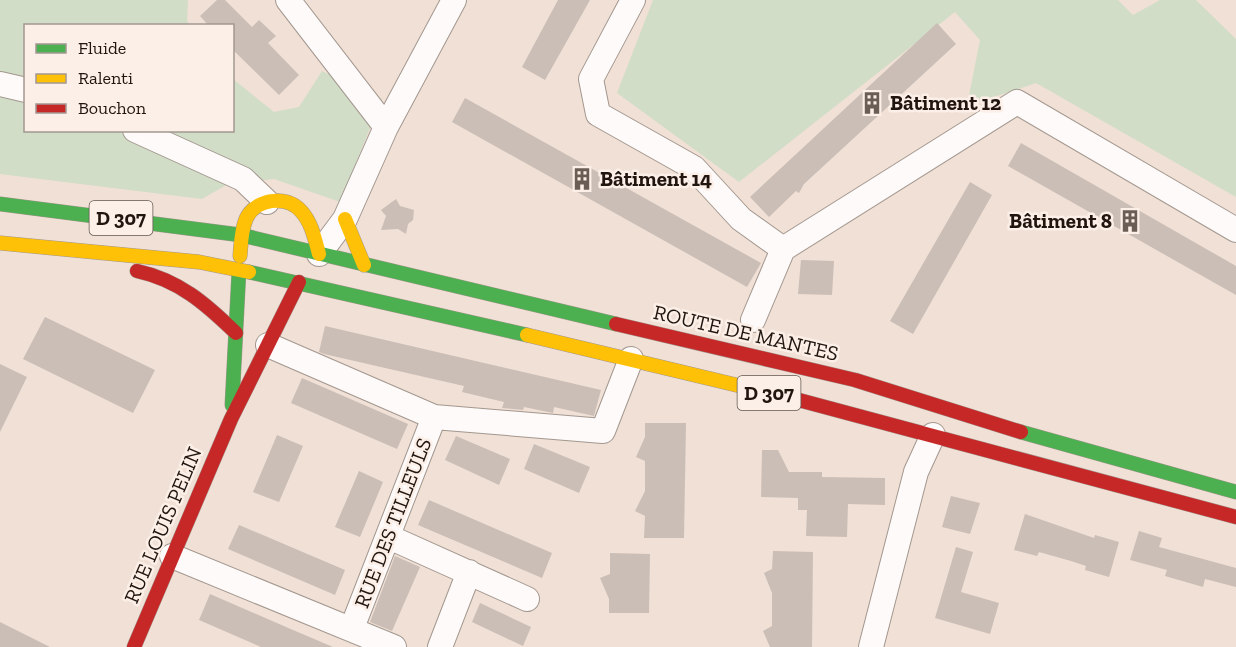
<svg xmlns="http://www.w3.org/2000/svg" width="1236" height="647" font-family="'Zilla Slab',serif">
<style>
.green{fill:#d1ddc7}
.building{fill:#cbbeb6}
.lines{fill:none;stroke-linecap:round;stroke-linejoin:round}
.street-casing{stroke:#a3978f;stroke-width:26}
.fast-casing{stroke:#a3978f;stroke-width:15}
.slow-casing{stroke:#a3978f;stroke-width:15}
.jam-casing{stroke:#a3978f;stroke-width:15}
.street{stroke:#fdfaf9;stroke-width:24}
.fast{stroke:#4caf50;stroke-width:14}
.slow{stroke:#ffc107;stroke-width:14}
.jam{stroke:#c62828;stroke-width:14}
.labels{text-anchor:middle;stroke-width:5;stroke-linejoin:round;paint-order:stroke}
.shield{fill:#fbefe7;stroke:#625750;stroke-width:1.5}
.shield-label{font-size:20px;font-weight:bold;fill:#20160f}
.poi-label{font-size:21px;font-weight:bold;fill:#20160f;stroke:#fbefe7;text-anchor:start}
.street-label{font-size:21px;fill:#20160f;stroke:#fbefe7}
</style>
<rect width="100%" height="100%" fill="#f0e0d5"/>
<path class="green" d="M0,0H188L187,21L190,25L26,26V130H232L233,79L274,112L299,107L322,71L382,99L340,202L274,179L228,184L202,199L0,174Z
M653,0H1118L1133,15L1160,0H1196L1236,39V197L1036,83L967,106L980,40L955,12L739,182L617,93Z"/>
<path class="building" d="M217,0H225L252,27L259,20L276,36L268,43L299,75L279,95L232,49V26H209L200,16Z
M558,0H590L545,80L522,67Z
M937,23L956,44L804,184L799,193L796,191L769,217L750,197Z
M465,98L761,263L747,287L452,122Z
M1021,143L1236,266V295L1008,166Z
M970,182L992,195L913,334L890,321Z
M396,199L400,206L414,210L413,220L408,224L406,234L398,229L381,230L386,216L381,210Z
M801,260L834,261L832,295L798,294Z
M45,317L155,370L133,413L23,359Z
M325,326L601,390L595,412L594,416L554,407L553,413L524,407L523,410L502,408L504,402L462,392L464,386L324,354L319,352Z
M0,364L27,377L0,432Z
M302,378L408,424L397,449L291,403Z
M645,423H686L684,538H644L645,516L635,511L645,491V461L636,457L645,437Z
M277,435L303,446L279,502L253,492Z
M456,436L510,459L499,485L445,460Z
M534,444L590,467L579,493L524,469Z
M762,450H778L789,472H822V477L885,478V505L848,504L847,537L806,536L807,510H798V498L761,497Z
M359,471L383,482L360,537L335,527Z
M951,496L980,503L970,534L942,527Z
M429,500L552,553L542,578L418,525Z
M1025,514L1094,538L1095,535L1119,542L1109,577L1085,570L1086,566L1071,561L1039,552L1037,556L1014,550Z
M239,525L345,570L335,595L228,549Z
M1139,531L1162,538L1159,547L1236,568V587L1205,579L1203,587L1165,576L1167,570L1130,560Z
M956,547L973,552L961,592L999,603L990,634L935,618Z
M773,551L813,552L812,647H770L763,631L772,626V593L764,573L772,569Z
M610,553L650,554L649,613H609V599L600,578L610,574Z
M395,556L420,567L392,631L370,622Z
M210,594L286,627L333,647H261L199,620Z
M480,603L531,627L523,646L472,622Z
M0,622L50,647H0Z"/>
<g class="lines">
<g class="street-casing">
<path id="street" d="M288,0L386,127
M633,0L591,79L598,114L694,168L741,219L783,249L1017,102L1236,230
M0,84L26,90
M135,130L243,179L267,202
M319,254L345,219L386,127L454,0
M753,320L783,249
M268,345L434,417L603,431L631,359
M389,537L527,599
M172,556L394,647
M352,628L434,417
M440,647L469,572
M871,647L916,472L933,435"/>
</g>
<g class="fast-casing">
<path id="fast" d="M0,204L241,235L616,324
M249,272L527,335
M232,405L239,270
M1021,432L1236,492"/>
</g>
<g class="slow-casing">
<path id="slow" d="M345,219L364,265
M0,243L199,262L249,272
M240,256C241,244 241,231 246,219C255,199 286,194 301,211C312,223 315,240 319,254
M527,335L795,399"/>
</g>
<g class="jam-casing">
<path id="jam" d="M137,271C179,280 206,304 236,333
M616,324L855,380L1021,432
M795,399L1236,517
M134,647L231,419L299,282"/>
</g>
<use href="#street" class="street"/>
<use href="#fast" class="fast"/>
<use href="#slow" class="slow"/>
<use href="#jam" class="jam"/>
</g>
<defs>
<g id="building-bare" transform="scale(1.8)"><path d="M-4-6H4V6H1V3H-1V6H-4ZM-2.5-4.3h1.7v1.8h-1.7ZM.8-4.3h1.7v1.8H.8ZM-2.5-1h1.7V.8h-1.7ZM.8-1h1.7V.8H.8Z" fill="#695d54" stroke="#fbefe7" stroke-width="2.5" paint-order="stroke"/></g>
</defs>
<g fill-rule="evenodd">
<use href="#building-bare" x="872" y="103"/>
<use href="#building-bare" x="582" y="179"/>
<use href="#building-bare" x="1130" y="221"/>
</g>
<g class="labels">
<g class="shield">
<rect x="89.5" y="201" width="63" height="34" rx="4.5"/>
<rect x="737.5" y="376" width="63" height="34" rx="4.5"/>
</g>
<g class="shield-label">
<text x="121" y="225">D 307</text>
<text x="769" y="400">D 307</text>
</g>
<g class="poi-label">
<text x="890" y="110">Bâtiment 12</text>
<text x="600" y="186">Bâtiment 14</text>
<text x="1112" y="228" text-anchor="end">Bâtiment 8</text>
</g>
<g class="street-label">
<text transform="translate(746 333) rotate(13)" y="7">ROUTE DE MANTES</text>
<text transform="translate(393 523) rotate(-69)" y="7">RUE DES TILLEULS</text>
<text transform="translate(163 525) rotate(-67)" y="7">RUE LOUIS PELIN</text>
</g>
</g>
<rect x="24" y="24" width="210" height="108" fill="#fbefe7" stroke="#a39891" stroke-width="1.5"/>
<rect x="36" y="44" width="30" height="9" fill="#4caf50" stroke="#a39891" stroke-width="1.5"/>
<text x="78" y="54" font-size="18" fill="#20160f">Fluide</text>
<rect x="36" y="74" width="30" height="9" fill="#ffc107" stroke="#a39891" stroke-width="1.5"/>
<text x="78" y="84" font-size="18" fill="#20160f">Ralenti</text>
<rect x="36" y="104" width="30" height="9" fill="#c62828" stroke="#a39891" stroke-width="1.5"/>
<text x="78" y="114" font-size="18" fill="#20160f">Bouchon</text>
</svg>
